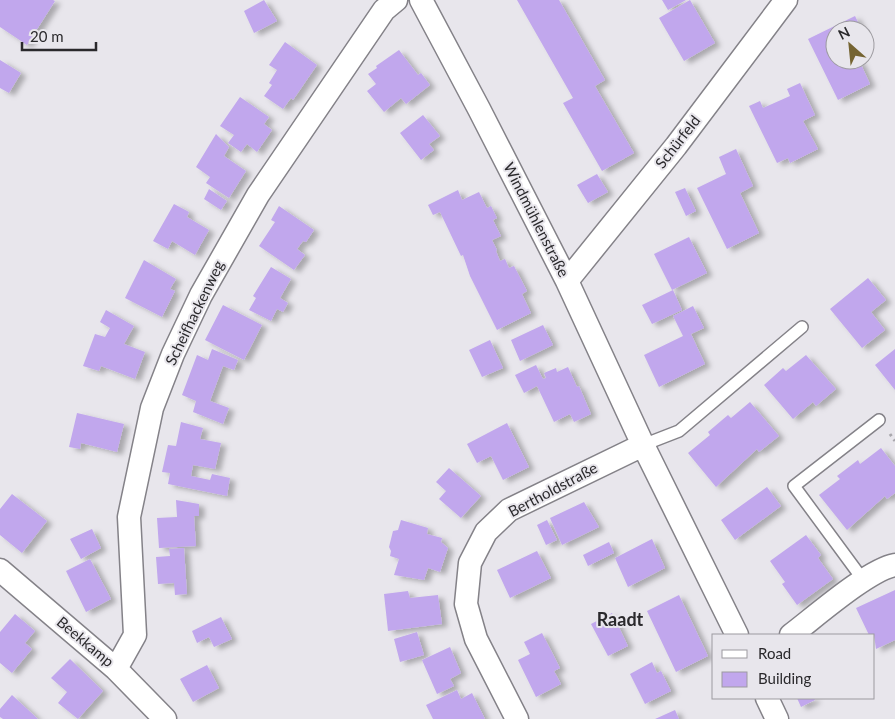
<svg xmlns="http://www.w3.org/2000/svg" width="895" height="719" font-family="Lato,sans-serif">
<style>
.building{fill:#c1a7ed;filter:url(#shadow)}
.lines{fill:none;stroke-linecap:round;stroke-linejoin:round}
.service-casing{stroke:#848288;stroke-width:14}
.minor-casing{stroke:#848288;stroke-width:25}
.path{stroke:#a9a8ad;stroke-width:3;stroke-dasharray:2.5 4;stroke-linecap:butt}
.service{stroke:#fff;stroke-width:11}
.minor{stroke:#fff;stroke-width:22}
.labels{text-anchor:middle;stroke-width:4;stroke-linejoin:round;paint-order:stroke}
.street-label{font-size:15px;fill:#2a292c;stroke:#e8e6ec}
.quarter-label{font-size:18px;font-weight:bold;fill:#2a292c;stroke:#e8e6ec}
</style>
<defs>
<filter id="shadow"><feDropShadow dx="5.5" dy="3" stdDeviation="2.5" flood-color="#0004"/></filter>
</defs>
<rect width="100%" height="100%" fill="#e8e6ec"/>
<path class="building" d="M0,0H53L55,1L27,45L0,27Z
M264,0L277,21L254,33L244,11Z
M517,0H559L605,80L595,86L634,153L602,171L563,103L573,98Z
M662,0H686L668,10Z
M690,0L715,43L684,61L659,18Z
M855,16L862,30H835V60H859L870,84L838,100L808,39Z
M285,42L317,65L293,100L291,98L283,109L264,96L272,85L269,83L277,70L269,65Z
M399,50L418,75L421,73L430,85L406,104L401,98L384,112L367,91L376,84L368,74L377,68L376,66Z
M0,60L21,73L9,93L0,88Z
M800,83L815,115L803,121L818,149L790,163L788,158L777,163L749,106L760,101L763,108L790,96L787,89Z
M240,97L269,117L264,124L272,130L257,152L247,144L241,152L228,143L234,135L220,126Z
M423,115L440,136L429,144L434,150L421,160L400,133Z
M216,134L229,147L224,156L246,171L229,198L206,183L210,177L196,167Z
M736,149L753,186L740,193L759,233L727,249L697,188L726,174L719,157Z
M597,174L608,192L588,203L577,185Z
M685,188L696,211L686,216L675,192Z
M209,189L227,201L221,210L204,199Z
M458,190L462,200L479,192L487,208L491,206L497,218L493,220L501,236L492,240L497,250L496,251L500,261L505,259L509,268L514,266L527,291L522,294L531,313L497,330L470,276L463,255L461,256L440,212L433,215L428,205Z
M174,204L189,212L187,217L209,230L195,255L172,241L168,249L153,241Z
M279,206L314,230L306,242L303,241L297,249L305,255L294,270L259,246L275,222L271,220Z
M689,237L707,273L672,290L654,254Z
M144,260L176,279L170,289L175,291L162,317L125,298Z
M271,267L291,279L280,298L288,303L283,312L277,309L271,321L249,310L256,298L253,296Z
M868,278L886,300L871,312L885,330L862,348L830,309Z
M673,290L682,310L652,324L642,305Z
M223,305L262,325L244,360L205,340Z
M693,306L704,328L691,334L705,364L659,387L644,355L683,336L673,316Z
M106,310L134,326L124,344L145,352L135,379L101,366L99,371L83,366L95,334L105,337L110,328L100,322Z
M543,325L553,345L520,361L511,340Z
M490,340L503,368L482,377L469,350Z
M212,349L238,360L234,370L223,366L210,401L229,408L223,424L193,412L196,401L182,395L197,355L208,360Z
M895,349V390L875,365Z
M806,355L836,389L816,406L813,402L793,419L764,385L783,368L786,371Z
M536,365L543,379L546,378L544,373L556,368L557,372L568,367L577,387L579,386L591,414L574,422L570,414L554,422L537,386L524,393L515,375Z
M750,402L779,436L759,452L757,449L716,487L688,453L710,435L708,432L728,415L731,418Z
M77,413L124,424L117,452L81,443L80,449L69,447Z
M181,422L203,428L200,439L221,443L215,469L193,465L191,476L210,480L212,474L230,478L227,496L168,484L170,473L162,472L168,445L176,446Z
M507,423L529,467L503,480L491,456L477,463L467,444Z
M881,448L895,466V493L887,499L885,496L847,530L819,495L840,479L837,476L858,460L860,464Z
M449,468L481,496L461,518L439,499L446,491L436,482Z
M767,487L781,506L735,540L721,520Z
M12,494L47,521L22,553L0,535V509Z
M176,500L199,504V516H194L196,546L159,548L157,518L177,517Z
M584,502L599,527L562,545L550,518Z
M401,520L428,528L427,534L442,538L441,542L448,548L440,572L428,568L424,580L394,575L399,559L390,556L391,551L389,547L393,531L398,530Z
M547,520L557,540L546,545L537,525Z
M92,529L101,548L81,559L70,539Z
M806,535L821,555L818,558L833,579L797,605L782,584L785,582L770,561Z
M652,539L665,568L628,587L615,558Z
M609,542L614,553L588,566L583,555Z
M184,548L187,594L175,595L174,583L158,584L156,557L170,556L169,549Z
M537,551L551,578L510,598L497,570Z
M90,559L111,599L86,612L66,571Z
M895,590V640L876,649L874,635H869L856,608Z
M408,591L410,598L438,595L442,624L388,631L384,594Z
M679,595L708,656L676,672L647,611Z
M612,613L628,646L608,656L591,624Z
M15,614L35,631L25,643L32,649L12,673L0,663V632Z
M221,617L232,639L214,647L209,637L197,643L192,631Z
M417,632L424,655L400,662L394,639Z
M542,633L560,668L554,671L561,684L536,697L518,660L530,654L524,642Z
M450,647L461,673L450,679L454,686L437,694L422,660Z
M70,659L103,691L78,719L58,703L67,692L51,678Z
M652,662L657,673L661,671L671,691L645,704L630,674Z
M207,665L219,688L193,702L180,679Z
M457,690L461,699L472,693L485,719H433L426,705Z
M12,695L38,719H3L0,717V709Z
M797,698H814L815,700L801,707Z
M675,710L679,719H655Z"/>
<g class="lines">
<g class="service-casing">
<path id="service" d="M643,445L679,431L802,327
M864,581L794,486L879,420"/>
</g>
<g class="minor-casing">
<path id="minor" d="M421,0L479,109L567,281L643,445L737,635
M567,281L676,146L786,0
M0,570L116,669L165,719
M791,635C815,617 868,570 895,565
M116,669L135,635L129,517L152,408L173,354L201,295L258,195L384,10L396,0
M767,698L777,719
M517,719L476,639L466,604L470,563L486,532L509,510L643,445"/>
</g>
<path class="path" d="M890,434L895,441"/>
<use href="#service" class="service"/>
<use href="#minor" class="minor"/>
</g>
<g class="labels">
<g class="street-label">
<text transform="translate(678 142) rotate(-52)" y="5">Schürfeld</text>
<text transform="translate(536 220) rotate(63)" y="5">Windmühlenstraße</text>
<text transform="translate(195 313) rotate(-64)" y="5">Scheifhackenweg</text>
<text transform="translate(553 490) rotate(-28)" y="5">Bertholdstraße</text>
<text transform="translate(85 642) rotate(40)" y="5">Beekkamp</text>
</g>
<g class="quarter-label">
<text x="620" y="626">Raadt</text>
</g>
</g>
<rect x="712" y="634" width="162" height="65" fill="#e8e6ec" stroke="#9c9a9f"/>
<rect x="722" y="650" width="25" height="8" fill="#ffffff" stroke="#9c9a9f"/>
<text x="758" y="659" font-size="15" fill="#2a292c">Road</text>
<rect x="722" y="672" width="25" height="15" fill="#c1a7ed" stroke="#9c9a9f"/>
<text x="758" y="684" font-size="15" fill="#2a292c">Building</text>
<g transform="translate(850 45) rotate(333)"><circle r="24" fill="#e8e6ec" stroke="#9c9a9f"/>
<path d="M0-4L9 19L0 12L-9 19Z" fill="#756432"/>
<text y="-8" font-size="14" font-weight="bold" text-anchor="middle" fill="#2a292c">N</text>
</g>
<path d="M22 42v8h74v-8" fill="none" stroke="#2a292c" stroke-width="2.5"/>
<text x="30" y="42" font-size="15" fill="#2a292c" stroke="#e8e6ec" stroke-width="4" paint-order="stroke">20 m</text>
</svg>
